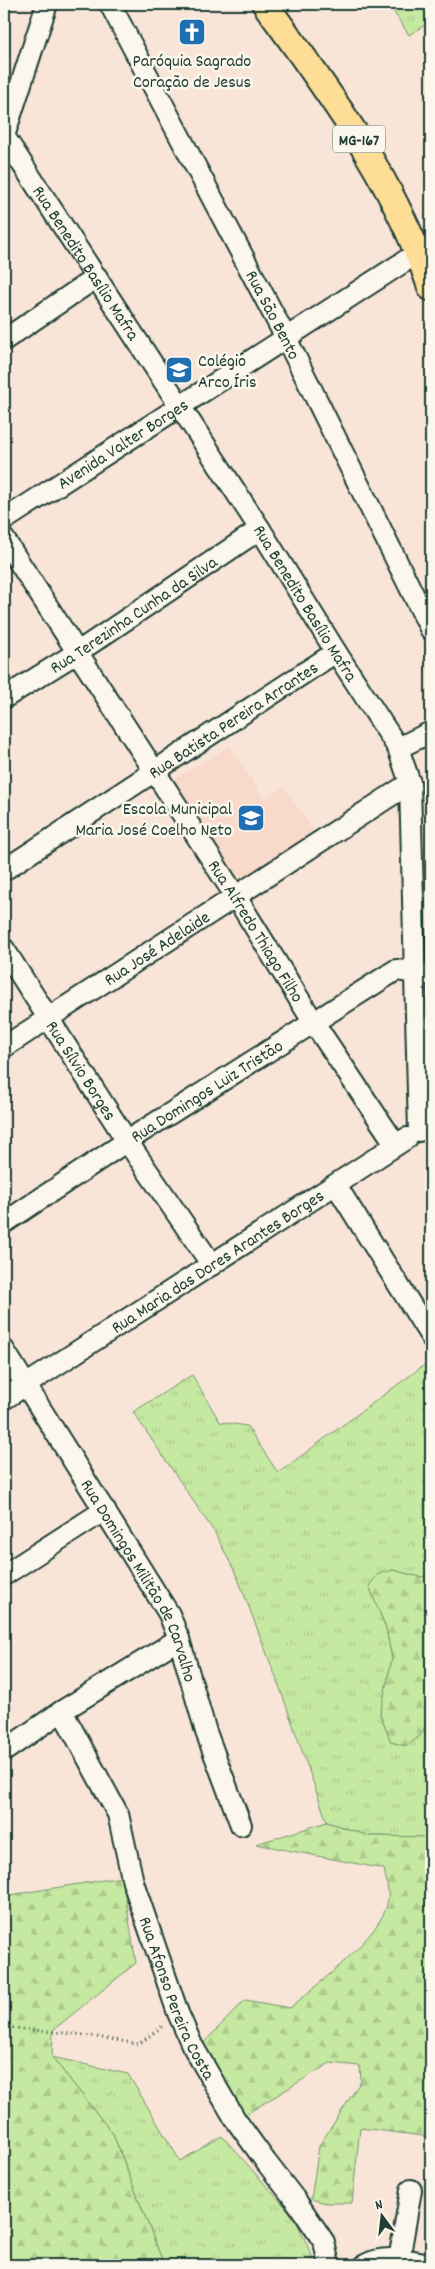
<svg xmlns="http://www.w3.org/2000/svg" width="435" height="2269" font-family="Dekko,sans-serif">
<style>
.built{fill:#f8d9ca}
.grass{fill:url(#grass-tufts);stroke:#72936b}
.forest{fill:url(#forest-firs);stroke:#72936b}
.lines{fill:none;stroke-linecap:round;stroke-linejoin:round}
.minor-casing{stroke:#1f3d34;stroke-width:24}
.major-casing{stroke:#1f3d34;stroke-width:29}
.path{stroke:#1f3d34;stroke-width:3;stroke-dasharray:1 4;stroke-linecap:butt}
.minor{stroke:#fbf7ec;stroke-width:20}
.major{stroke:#fedd96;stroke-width:25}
.labels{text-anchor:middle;stroke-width:5;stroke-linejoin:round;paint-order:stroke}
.shield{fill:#fbf7ec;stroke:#61756b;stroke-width:1}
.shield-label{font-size:16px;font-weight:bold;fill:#1f3d34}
.poi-label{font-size:18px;fill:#1f3d34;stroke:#fbf7ec}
.street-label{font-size:18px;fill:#1f3d34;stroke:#fbf7ec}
</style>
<defs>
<pattern id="grass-tufts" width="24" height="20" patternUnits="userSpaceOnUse" patternTransform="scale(1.25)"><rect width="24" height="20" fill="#c6e9a2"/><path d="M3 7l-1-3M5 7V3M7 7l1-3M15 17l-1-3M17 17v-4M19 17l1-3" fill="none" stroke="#aac98c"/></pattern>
<pattern id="forest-firs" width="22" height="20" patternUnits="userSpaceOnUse" patternTransform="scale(1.25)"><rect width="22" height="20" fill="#c6e9a2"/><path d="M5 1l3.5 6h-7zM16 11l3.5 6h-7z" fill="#aac98c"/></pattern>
</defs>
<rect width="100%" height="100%" fill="#f9e5d8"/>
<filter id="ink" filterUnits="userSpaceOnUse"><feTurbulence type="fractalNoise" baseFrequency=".02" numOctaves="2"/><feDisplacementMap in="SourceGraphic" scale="10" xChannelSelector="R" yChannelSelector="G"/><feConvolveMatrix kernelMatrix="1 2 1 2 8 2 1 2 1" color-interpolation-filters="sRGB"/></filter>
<g filter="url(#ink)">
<path class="built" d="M230,746L264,799L284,787L318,837L247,882L238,879L174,784V779Z"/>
<path class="grass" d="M403,4H431V21L409,35L393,11Z
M427,1363L431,1369V1576L420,1577L392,1570L369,1586L386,1628L392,1659L380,1714L391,1742L406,1746L419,1737L431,1716V1837L369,1836L327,1822L280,1688L237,1576L215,1533L133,1412L192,1375L220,1422L247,1426L278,1473Z
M52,2057L128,2074L180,2161L222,2136L295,2218L316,2265H164L113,2134Z"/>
<path class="forest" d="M393,1570L420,1577L431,1576V1716L419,1737L406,1746L391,1742L380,1714L392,1659L386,1628L369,1586L378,1574Z
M327,1822L369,1836L431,1837V2137L360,2128L352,2203H326L311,2199L319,2146L361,2081L360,2066L330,2063L238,2119L192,2055L245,2000L290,2008C317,1984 383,1936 388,1900C389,1891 386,1879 384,1869L256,1844Z
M122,1877L136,1963L53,2030L52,2057L113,2134L164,2265H4V1896Z"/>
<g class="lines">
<g class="minor-casing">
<g id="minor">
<path id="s1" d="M110,4L286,338L431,630"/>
<path id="s2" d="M4,136L260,529L336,652L398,748L410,783L419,1131"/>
<path d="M4,136L47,4"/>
<path d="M4,340L97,277"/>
<path id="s3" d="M4,520L419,252"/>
<path id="s4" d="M4,539L236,897L314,1023L396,1145"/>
<path id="s5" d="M4,698L78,652L260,529"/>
<path d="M398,748L431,732"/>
<path id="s6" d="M4,870L336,652"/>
<path id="s7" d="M4,949L127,1141L212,1265"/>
<path id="s8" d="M4,1047L410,783"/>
<path d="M336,1185L431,1337"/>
<path id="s9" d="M4,1223L127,1141L396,970L426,974L431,973"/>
<path id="s10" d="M4,1350L169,1614L179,1639L206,1732L241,1825"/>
<path id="s11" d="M4,1399L407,1138"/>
<path d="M4,1575L105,1510"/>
<path id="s12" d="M62,1711L118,1814L133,1882L178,2013L192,2045L235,2119L266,2162L297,2202L324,2242L329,2265"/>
<path d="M4,1751L62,1711L179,1639"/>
<path d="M399,2260L411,2190"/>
<path d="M365,2265C383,2254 412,2261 431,2264"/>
</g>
</g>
<g class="major-casing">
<path id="major" d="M265,4C331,95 394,180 431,288"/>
</g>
<path class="path" d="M4,2033L13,2028L85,2035L139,2044L164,2025"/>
<use href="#minor" class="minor"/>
<use href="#major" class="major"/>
</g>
</g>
<defs>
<g id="church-square" transform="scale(1.4375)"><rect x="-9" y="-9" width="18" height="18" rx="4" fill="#1f6fb2" stroke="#fbf7ec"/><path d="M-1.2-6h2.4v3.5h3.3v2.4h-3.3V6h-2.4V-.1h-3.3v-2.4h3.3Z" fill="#fff"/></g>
<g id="school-square" transform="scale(1.4375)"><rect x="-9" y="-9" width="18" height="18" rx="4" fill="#1f6fb2" stroke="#fbf7ec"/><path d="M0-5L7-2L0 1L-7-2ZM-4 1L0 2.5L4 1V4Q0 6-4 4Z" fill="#fff"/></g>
</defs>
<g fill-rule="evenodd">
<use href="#church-square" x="192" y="32"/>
<use href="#school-square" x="179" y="370"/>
<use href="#school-square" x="251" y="818"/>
</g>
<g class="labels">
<rect class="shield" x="333" y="125.5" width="52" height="27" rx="4"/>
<g class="shield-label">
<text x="359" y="145">MG-167</text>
</g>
<g class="poi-label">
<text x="192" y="66">Paróquia Sagrado<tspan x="192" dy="21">Coração de Jesus</tspan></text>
<text x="198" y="366" text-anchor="start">Colégio<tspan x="198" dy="21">Arco Íris</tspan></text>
<text x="232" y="814" text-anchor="end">Escola Municipal<tspan x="232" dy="21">Maria José Coelho Neto</tspan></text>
</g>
<g class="street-label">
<text dy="6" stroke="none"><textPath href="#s2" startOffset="151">Rua Benedito Basílio Mafra</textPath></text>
<text dy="6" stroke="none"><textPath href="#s1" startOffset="351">Rua São Bento</textPath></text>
<text dy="6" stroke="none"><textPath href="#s3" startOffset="141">Avenida Valter Borges</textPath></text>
<text dy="6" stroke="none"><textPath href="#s2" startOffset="556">Rua Benedito Basílio Mafra</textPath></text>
<text dy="6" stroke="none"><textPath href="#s5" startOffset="154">Rua Terezinha Cunha da Silva</textPath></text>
<text dy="6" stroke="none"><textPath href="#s6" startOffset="274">Rua Batista Pereira Arrantes</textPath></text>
<text dy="6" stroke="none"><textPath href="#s4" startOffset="466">Rua Alfredo Thiago Filho</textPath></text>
<text dy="6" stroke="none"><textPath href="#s8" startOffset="182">Rua José Adelaide</textPath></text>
<text dy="6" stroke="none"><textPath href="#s7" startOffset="144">Rua Sílvio Borges</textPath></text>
<text dy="6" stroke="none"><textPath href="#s9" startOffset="242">Rua Domingos Luiz Tristão</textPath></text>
<text dy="6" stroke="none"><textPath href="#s11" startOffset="254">Rua Maria das Dores Arantes Borges</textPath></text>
<text dy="6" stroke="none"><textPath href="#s10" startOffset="268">Rua Domingos Militão de Carvalho</textPath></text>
<text dy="6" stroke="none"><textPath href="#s12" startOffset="311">Rua Afonso Pereira Costa</textPath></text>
</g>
</g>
<rect width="435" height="2269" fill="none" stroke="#fbf7ec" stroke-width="20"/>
<rect x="10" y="10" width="415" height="2249" fill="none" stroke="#1f3d34" stroke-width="2" filter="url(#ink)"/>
<g transform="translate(382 2216) rotate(345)" stroke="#fbf7ec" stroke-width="4" paint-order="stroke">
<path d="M0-4L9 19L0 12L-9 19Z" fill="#1f3d34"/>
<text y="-8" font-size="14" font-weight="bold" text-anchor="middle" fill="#1f3d34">N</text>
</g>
</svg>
